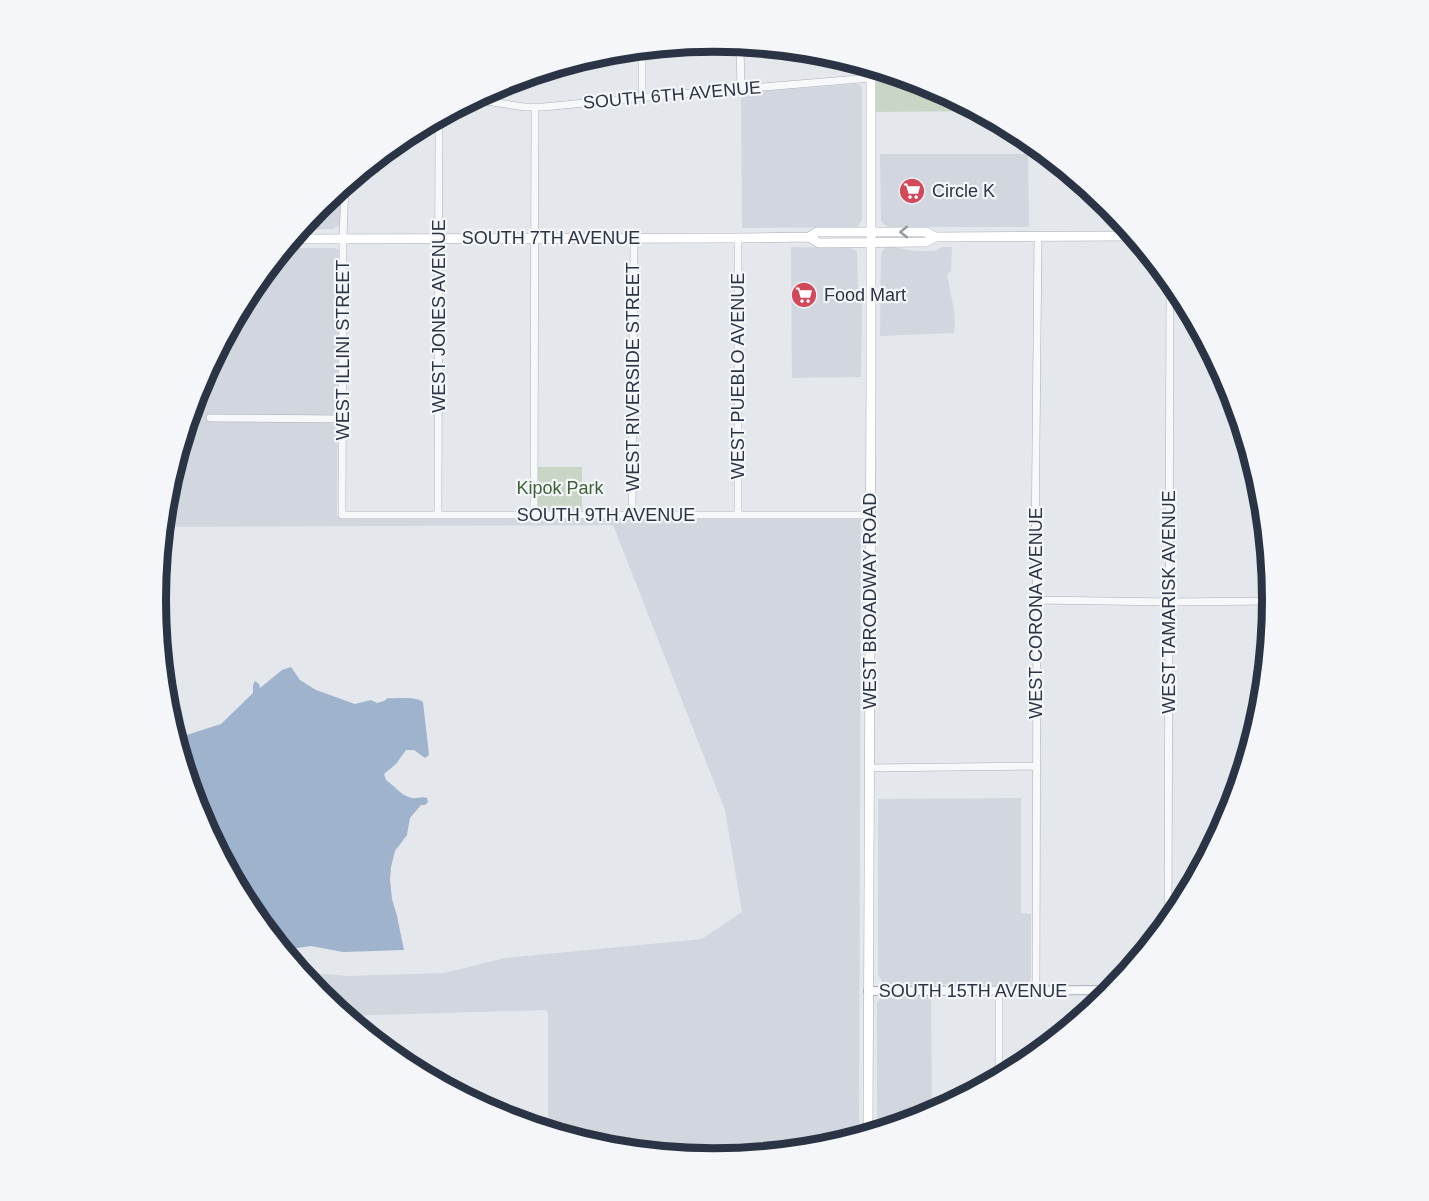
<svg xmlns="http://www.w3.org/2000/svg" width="1429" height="1201" font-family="Arial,sans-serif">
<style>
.built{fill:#d2d6de}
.green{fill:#c9d6c5}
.water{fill:#9fb4cc}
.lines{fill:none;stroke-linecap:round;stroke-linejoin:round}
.minor-casing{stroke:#a9aeb7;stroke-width:8}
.tertiary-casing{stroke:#a9aeb7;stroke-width:10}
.secondary-casing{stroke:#a9aeb7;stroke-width:10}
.minor{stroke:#f7f8fa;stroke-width:7}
.tertiary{stroke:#f7f8fa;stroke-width:8}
.secondary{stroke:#fff;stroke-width:9}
.oneway{stroke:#959aa2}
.labels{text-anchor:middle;stroke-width:4.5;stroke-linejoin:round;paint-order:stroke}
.street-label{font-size:18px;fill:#2b3445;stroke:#f4f6f9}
.poi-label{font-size:18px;fill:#2b3445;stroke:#f4f6f9;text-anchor:start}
.park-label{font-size:18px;fill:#3f6138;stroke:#f4f6f9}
.rim{fill:none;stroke:#2b3445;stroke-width:8}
</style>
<rect width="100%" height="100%" fill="#e4e7ec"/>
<path class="built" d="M856,84H859L862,88V220L858,227L742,228L741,93Z
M880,154H1028L1029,227H889L886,226L881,221Z
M342,187L341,217L339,226L332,229L300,230L320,205Z
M888,246L914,251H934L943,247H952L951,271L947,275L954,310L955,322L954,333L880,336L881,254L882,251Z
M791,247L848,248L853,249L857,252L858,290L862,302L861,377L792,378Z
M285,248H334L339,250L338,274L337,517H689L861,519L859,1138L823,1148L714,1159L605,1148L548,1131V1014L546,1010L345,1016L319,995L300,972L347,976L445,973L505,958L702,939L742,912L725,810L613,525L163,527L167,491L199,386L250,290Z
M1021,798V913L1031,914V978L1029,983L1027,985L887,984L883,983L878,975V799Z
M931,995L932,1114L877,1132V1003L881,997L885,996Z"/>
<path class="green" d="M871,67L929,85L978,111L872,112Z
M538,467H582V510H538Z"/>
<path class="water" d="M291,667L300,680L316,690L355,704L371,700L377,703L384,701L388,698C399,699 414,696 423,702L429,755L425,758L414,750H406L396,764L384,774L386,780C394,785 401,796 412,798C417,799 421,796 427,798L428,802L425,805H421L410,818L407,835L395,851L391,867L390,880L392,899L397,916L404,950L343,952L311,946L291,949L276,930H266L250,910L198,814L176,740L177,738L221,724L253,693V685L255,681L259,684L260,688L282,670Z"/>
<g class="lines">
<g class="minor-casing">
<path id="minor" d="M740,45L741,89
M642,98V49
M473,99L524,107H543L680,94L871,78
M345,185L343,238L342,515H870
M210,418L343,419
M438,515L439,118
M534,515L535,107
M632,515L634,239
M738,515V238
M1037,600L1170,602L1273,601
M870,768L1037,766
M1168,924L1170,280
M1036,990L1037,600L1035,550L1038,237
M999,1079V990"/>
</g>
<g class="tertiary-casing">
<path id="tertiary" d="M868,991L1114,990"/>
</g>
<g class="secondary-casing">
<path id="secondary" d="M809,237L819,243L926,242L935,237L1134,236
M293,239L738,238L809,237L817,232H926L935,237
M868,1135L871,377V67"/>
</g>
<use href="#minor" class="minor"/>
<use href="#tertiary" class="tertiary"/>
<use href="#secondary" class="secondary"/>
</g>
<defs><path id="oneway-chevron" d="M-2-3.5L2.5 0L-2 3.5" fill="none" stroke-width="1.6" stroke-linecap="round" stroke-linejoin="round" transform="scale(1.5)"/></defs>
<use class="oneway" href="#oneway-chevron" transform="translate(904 232) rotate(180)"/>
<defs>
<g id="supermarket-disc" transform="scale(1.35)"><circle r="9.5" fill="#d1495b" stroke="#f4f6f9"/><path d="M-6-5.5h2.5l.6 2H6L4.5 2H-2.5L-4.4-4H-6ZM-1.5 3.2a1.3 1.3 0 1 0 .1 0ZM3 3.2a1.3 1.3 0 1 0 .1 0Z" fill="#fff"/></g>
</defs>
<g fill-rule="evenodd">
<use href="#supermarket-disc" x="912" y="191"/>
<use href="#supermarket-disc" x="804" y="295"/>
</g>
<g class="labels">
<g class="street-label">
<text transform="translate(672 95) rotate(-5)" y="6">SOUTH 6TH AVENUE</text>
<text x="551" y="244">SOUTH 7TH AVENUE</text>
<text transform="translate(439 316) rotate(-90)" y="6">WEST JONES AVENUE</text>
<text transform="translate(343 350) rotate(-90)" y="6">WEST ILLINI STREET</text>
<text transform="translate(738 376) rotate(-90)" y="6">WEST PUEBLO AVENUE</text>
<text transform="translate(633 377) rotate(-90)" y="6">WEST RIVERSIDE STREET</text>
<text x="606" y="521">SOUTH 9TH AVENUE</text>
<text transform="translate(870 601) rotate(-90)" y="6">WEST BROADWAY ROAD</text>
<text transform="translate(1169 602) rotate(-90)" y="6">WEST TAMARISK AVENUE</text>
<text transform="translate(1036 613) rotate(-90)" y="6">WEST CORONA AVENUE</text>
<text x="973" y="997">SOUTH 15TH AVENUE</text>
</g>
<g class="poi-label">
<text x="932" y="197">Circle K</text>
<text x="824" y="301">Food Mart</text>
</g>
<g class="park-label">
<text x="560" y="494">Kipok Park</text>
</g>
</g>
<path d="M0 0H1429V1201H0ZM166 600a548 548 0 1 1 1096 0a548 548 0 1 1-1096 0Z" fill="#f4f6f9" fill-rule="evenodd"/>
<path class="rim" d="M166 600a548 548 0 1 1 1096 0a548 548 0 1 1-1096 0Z"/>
</svg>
